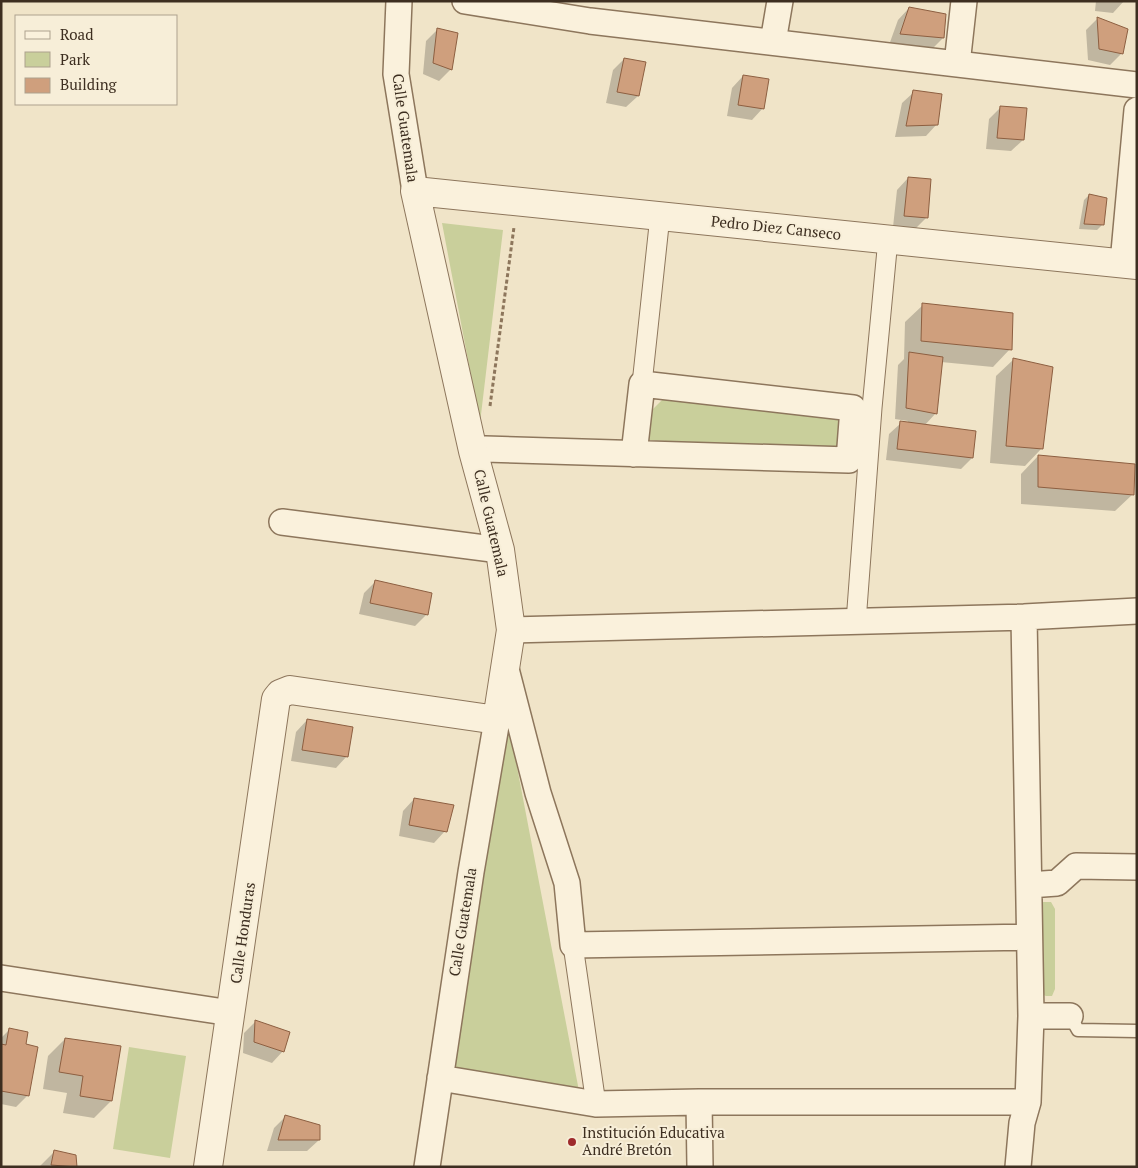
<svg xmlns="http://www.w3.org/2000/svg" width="1138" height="1168" font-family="'PT Serif',serif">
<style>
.green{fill:#c9cf9b}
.shadow{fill:#0003}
.building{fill:#cf9f7d;stroke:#8d5f41}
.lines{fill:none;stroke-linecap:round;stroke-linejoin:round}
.service-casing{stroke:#8d765c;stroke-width:15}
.pedestrian-casing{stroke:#8d765c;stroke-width:21}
.minor-casing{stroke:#8d765c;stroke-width:28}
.tertiary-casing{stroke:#8d765c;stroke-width:30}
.path{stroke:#8d765c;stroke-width:3;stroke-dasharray:4 2.5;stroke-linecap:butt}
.service{stroke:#faf1dc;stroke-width:12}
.pedestrian{stroke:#faf1dc;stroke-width:19}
.minor{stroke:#faf1dc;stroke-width:25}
.tertiary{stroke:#faf1dc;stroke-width:28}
.poi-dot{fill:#9e2a2b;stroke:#f7eed8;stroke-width:2}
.labels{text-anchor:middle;stroke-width:4;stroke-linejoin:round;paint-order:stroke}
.street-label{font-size:15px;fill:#3d2e20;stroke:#f7eed8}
.poi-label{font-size:15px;fill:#3d2e20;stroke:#f7eed8;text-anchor:start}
</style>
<rect width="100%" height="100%" fill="#f0e4c8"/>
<path class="green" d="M442,223L503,230L480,423Z
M663,399L844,419L842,451L648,440L652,410Z
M508,720L579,1091L449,1067Z
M1043,902H1051L1055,909V989L1052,996H1046L1039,993V907Z
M129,1047L186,1056L170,1158L113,1149Z"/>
<path class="shadow" d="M1096,1H1124L1113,13L1095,11Z
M909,8L943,38L932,49L889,45L898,20Z
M1098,18L1122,53L1110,65L1088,60L1086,30Z
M437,30L451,69L439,81L423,74L426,41Z
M624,59L638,96L626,107L606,103L613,70Z
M743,76L763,108L752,120L727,116L732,88Z
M914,92L937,124L926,136L895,137L902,103Z
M1001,107L1023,140L1011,151L986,149L989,119Z
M908,178L927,217L915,229L893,227L897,190Z
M1089,195L1102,225L1097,230L1079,229L1084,200Z
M923,305L1010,349L993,367L941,362L936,413L924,426L972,458L961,469L886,460L889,434L901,423H907L908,421L895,419L898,365L904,359L905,322Z
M1014,359L1042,448L1025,466L990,463L996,376Z
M1038,456L1133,494L1115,511L1021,504V474Z
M376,581L431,594L426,615L415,626L359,614L364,593Z
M307,720L347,756L336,768L291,761L296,732Z
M414,799L445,831L434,843L399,836L403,811Z
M255,1022L283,1051L272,1063L243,1053L244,1033Z
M10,1029L24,1045L28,1095L16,1107L1,1104V1038Z
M65,1039L111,1101L94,1118L63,1113L67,1093L43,1089L48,1056Z
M285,1117L319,1140L307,1151H267L274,1128Z
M54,1152L76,1167H39Z"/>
<path class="building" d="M909,7L946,14L944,38L900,34Z
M1097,17L1128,29L1123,54L1099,49Z
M437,28L458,33L452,70L433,63Z
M624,58L646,62L639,96L617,92Z
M743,75L769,79L764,109L738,105Z
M913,90L942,94L938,125L906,126Z
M1000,106L1027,108L1024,140L997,138Z
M908,177L931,179L928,218L904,216Z
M1089,194L1107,198L1104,225L1084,224Z
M922,303L1013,313L1012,350L921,341Z
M909,352L943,357L937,414L906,408Z
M1013,358L1053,367L1043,449L1006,446Z
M900,421L976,431L973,458L897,449Z
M1038,455L1135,464L1134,495L1038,487Z
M375,580L432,593L428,615L370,603Z
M307,719L353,727L348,757L302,750Z
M414,798L454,805L447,832L409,825Z
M255,1020L290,1032L284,1052L254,1042Z
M9,1028L28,1032L26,1044L38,1047L29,1096L1,1091V1044L6,1045Z
M65,1038L121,1046L112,1101L80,1096L83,1076L59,1072Z
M285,1115L320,1125V1140H278Z
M54,1150L76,1155L77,1167L51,1165Z"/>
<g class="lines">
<g class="service-casing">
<path id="service" d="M1070,1016L1078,1030L1137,1031"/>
</g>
<g class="pedestrian-casing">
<path id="pedestrian" d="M642,384L660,216
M856,622L872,408L888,239
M573,945L596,1104"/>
</g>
<g class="minor-casing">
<path id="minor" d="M399,1L396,74L415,191
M465,1L590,21L1137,85
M773,42L780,1
M957,64L964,1
M1123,263L1137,110
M473,451L485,449L849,460L853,408L642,384L634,454
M282,522L500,550
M511,630L1024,617L1137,611
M506,669L538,793L567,883L573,945L1029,937
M1029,885L1057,883L1076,866L1137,867
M1,978L231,1013
M1031,1016H1070
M440,1078L596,1104L699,1102H1028
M699,1102L700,1167
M427,1167L471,872L497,720
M1018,1167L1022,1123L1028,1102L1031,1016L1024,617"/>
</g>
<g class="tertiary-casing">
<path id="tertiary" d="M208,1167L276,699L280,694L290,690L497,720L511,630L500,550L473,451L415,191L1137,265"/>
</g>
<path class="path" d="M490,406L514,227"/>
<use href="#service" class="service"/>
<use href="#pedestrian" class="pedestrian"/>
<use href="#minor" class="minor"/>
<use href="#tertiary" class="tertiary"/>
</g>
<circle class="poi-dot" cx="572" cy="1142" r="5"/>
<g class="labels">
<g class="street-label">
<text transform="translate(405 128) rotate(82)" y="5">Calle Guatemala</text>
<text transform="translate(776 228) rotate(6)" y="5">Pedro Diez Canseco</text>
<text transform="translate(491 523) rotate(77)" y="5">Calle Guatemala</text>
<text transform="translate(463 922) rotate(-81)" y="5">Calle Guatemala</text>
<text transform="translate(243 933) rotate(-82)" y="5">Calle Honduras</text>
</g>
<g class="poi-label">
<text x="582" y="1138">Institución Educativa<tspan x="582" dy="17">André Bretón</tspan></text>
</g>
</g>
<rect width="1138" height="1168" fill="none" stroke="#3d2e20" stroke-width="5"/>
<rect x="15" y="15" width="162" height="90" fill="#f7eed8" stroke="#ada18e"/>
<rect x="25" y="31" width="25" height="8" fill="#faf1dc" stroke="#ada18e"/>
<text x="60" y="40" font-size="15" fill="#3d2e20">Road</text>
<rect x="25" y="52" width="25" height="15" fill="#c9cf9b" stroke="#ada18e"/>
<text x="60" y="65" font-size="15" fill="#3d2e20">Park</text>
<rect x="25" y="78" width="25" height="15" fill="#cf9f7d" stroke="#ada18e"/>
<text x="60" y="90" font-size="15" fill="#3d2e20">Building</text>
</svg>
